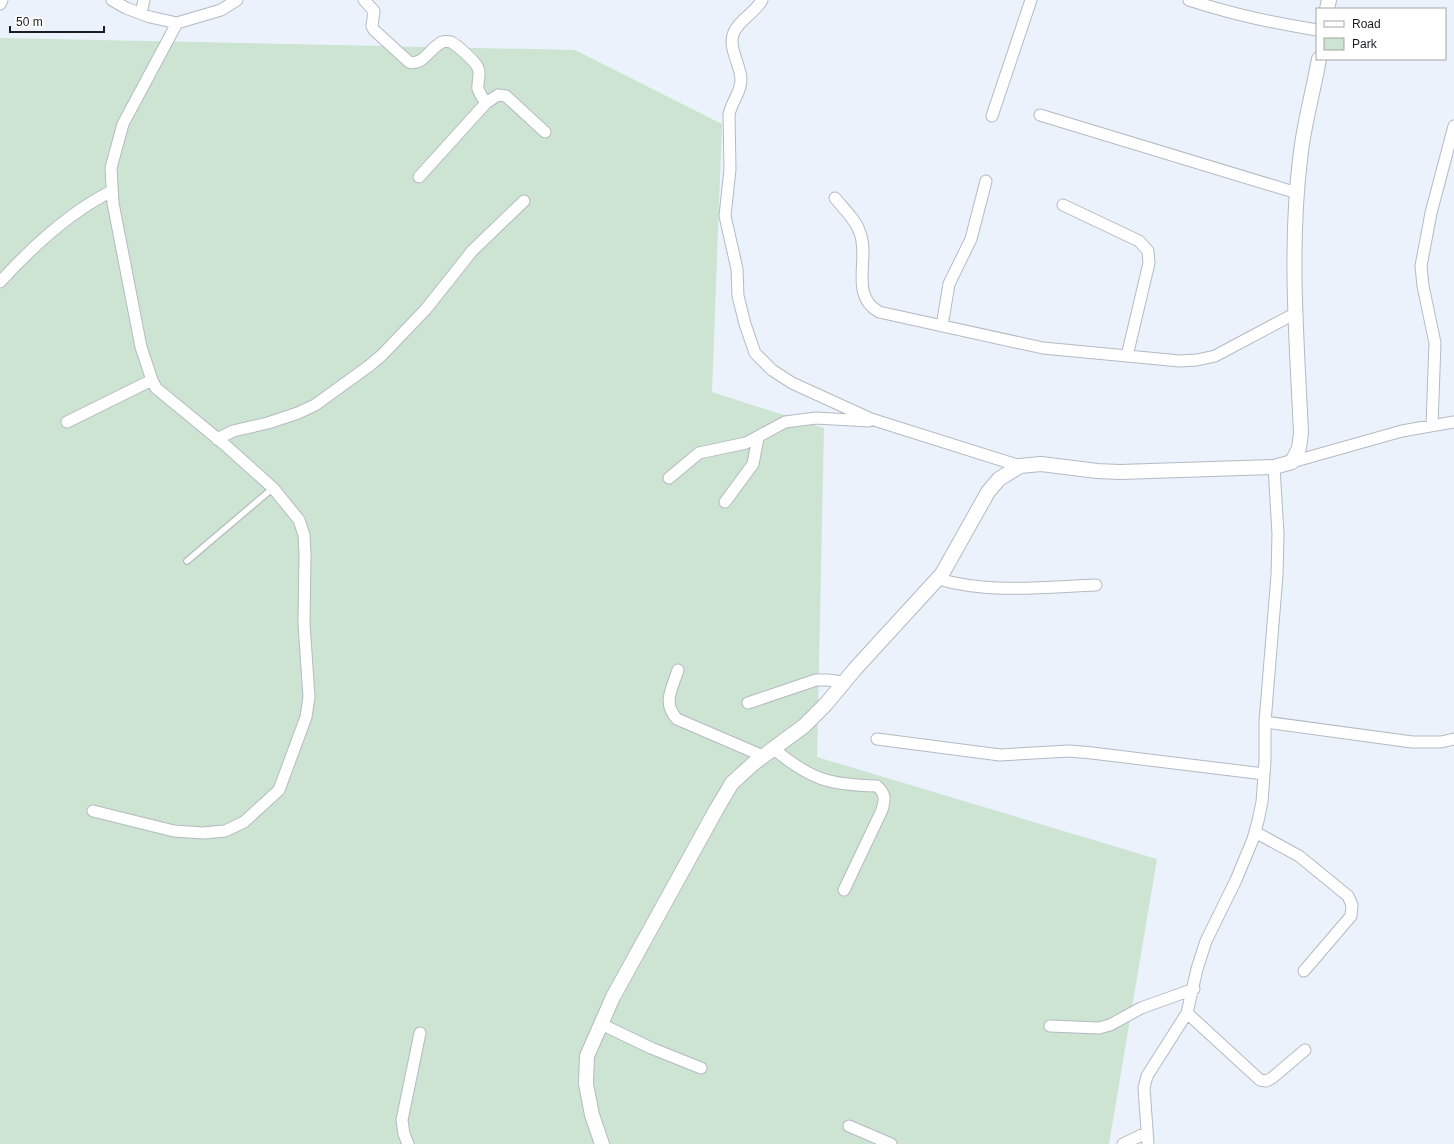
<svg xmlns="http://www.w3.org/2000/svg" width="1454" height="1144" font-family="Helvetica,sans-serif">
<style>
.green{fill:#cce4d1}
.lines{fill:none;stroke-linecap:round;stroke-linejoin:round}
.service-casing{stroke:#b4bac3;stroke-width:8}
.minor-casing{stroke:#b4bac3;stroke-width:13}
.tertiary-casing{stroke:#b4bac3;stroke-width:16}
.service{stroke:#fff;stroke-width:5.5}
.minor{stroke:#fff;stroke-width:11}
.tertiary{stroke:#fff;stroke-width:14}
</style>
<rect width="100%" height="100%" fill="#ecf2fc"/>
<path class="green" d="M0,38L575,50L722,124L712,392L824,428L817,757L1157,859L1109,1144H0Z"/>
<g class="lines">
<g class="service-casing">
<path id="service" d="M187,561L273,488"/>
</g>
<g class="minor-casing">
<path id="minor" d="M112,0L126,8L150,17L177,23L221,10L237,0
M364,0L374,11L372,26L374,30L409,62C422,66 429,50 439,44C442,41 448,41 451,42C457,45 476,62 478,68C481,75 477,82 478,89C480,94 483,99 486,103
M762,0C755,13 740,19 734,32C727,47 741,65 741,80C741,93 731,102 729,115L730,169L725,216L737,269L738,296L745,324L755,353L772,370L792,383L871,419L1020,466
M1189,0C1231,14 1273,23 1317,30
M0,4L2,0
M141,13L144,0
M1040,115L1297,193
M992,116L1031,0
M419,177L486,103L498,95L506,96L545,132
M835,198C844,209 856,220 860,233C870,259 849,295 879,312L1043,348L1180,361L1197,360L1215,356L1294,314
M1063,205L1139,241L1148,251L1149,263L1127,356
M0,282C32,247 69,212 112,191
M942,326L949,284L971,239L986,181
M67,422L152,380
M1432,425L1435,343L1423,286L1421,266L1431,213L1454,126
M217,439L233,431L268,423L298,413L315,405L369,366L382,355L426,309L472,251L524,201
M1292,462L1402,431L1454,422
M669,478L699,453L746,443L785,422L816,418L869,421
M725,502L753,464L758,438
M938,579C990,594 1043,587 1096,585
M678,670C672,689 662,703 677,719L763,756
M748,703L816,680H827L844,682
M1265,722L1412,742H1441L1454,739
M877,739L1000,755L1069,751L1092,753L1264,774
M774,749C811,780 830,785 877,786C886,794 885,800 882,810L844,890
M93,811L174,831L203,833L225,831L244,822L279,790L306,717L309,697L304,624L305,554L304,535L299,520L273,488L224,444L156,388L152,380L141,347L113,203L111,168L123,124L177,23
M1255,832L1299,856L1348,896L1352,905L1351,916L1304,971
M1187,1013L1260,1080L1266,1081L1272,1078L1305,1050
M601,1024L651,1048L701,1068
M1050,1026L1099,1028L1110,1025L1141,1008L1194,989
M849,1126L891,1144
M408,1144L404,1134L402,1120L420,1033
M1123,1144L1146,1133
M1148,1144L1144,1088L1147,1076L1187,1013L1197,969L1206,941L1236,880L1253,839L1258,821L1262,802L1265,761V722L1277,575L1278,534L1274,467"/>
</g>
<g class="tertiary-casing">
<path id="tertiary" d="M1327,9L1329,0
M602,1144L592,1115L586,1084L587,1056L613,997L716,810L732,783L754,763L804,726L826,704L855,669L942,574L988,492L999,479L1020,466L1041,464L1097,471L1120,472L1274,467L1292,462L1299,448L1301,433C1297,343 1289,251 1300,160C1303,127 1313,93 1319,59"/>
</g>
<use href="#service" class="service"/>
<use href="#minor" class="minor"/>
<use href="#tertiary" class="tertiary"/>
</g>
<rect x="1316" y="8" width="130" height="52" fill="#ffffff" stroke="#a4a5a6"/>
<rect x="1324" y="21" width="20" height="6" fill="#ffffff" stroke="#a4a5a6"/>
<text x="1352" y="28" font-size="12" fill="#1b1d20">Road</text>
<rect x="1324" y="38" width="20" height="12" fill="#cce4d1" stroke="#a4a5a6"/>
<text x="1352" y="48" font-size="12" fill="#1b1d20">Park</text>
<path d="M10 26v6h94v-6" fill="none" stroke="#1b1d20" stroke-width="2"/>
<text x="16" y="26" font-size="12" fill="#1b1d20" stroke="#ffffff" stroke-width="3" paint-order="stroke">50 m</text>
</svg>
